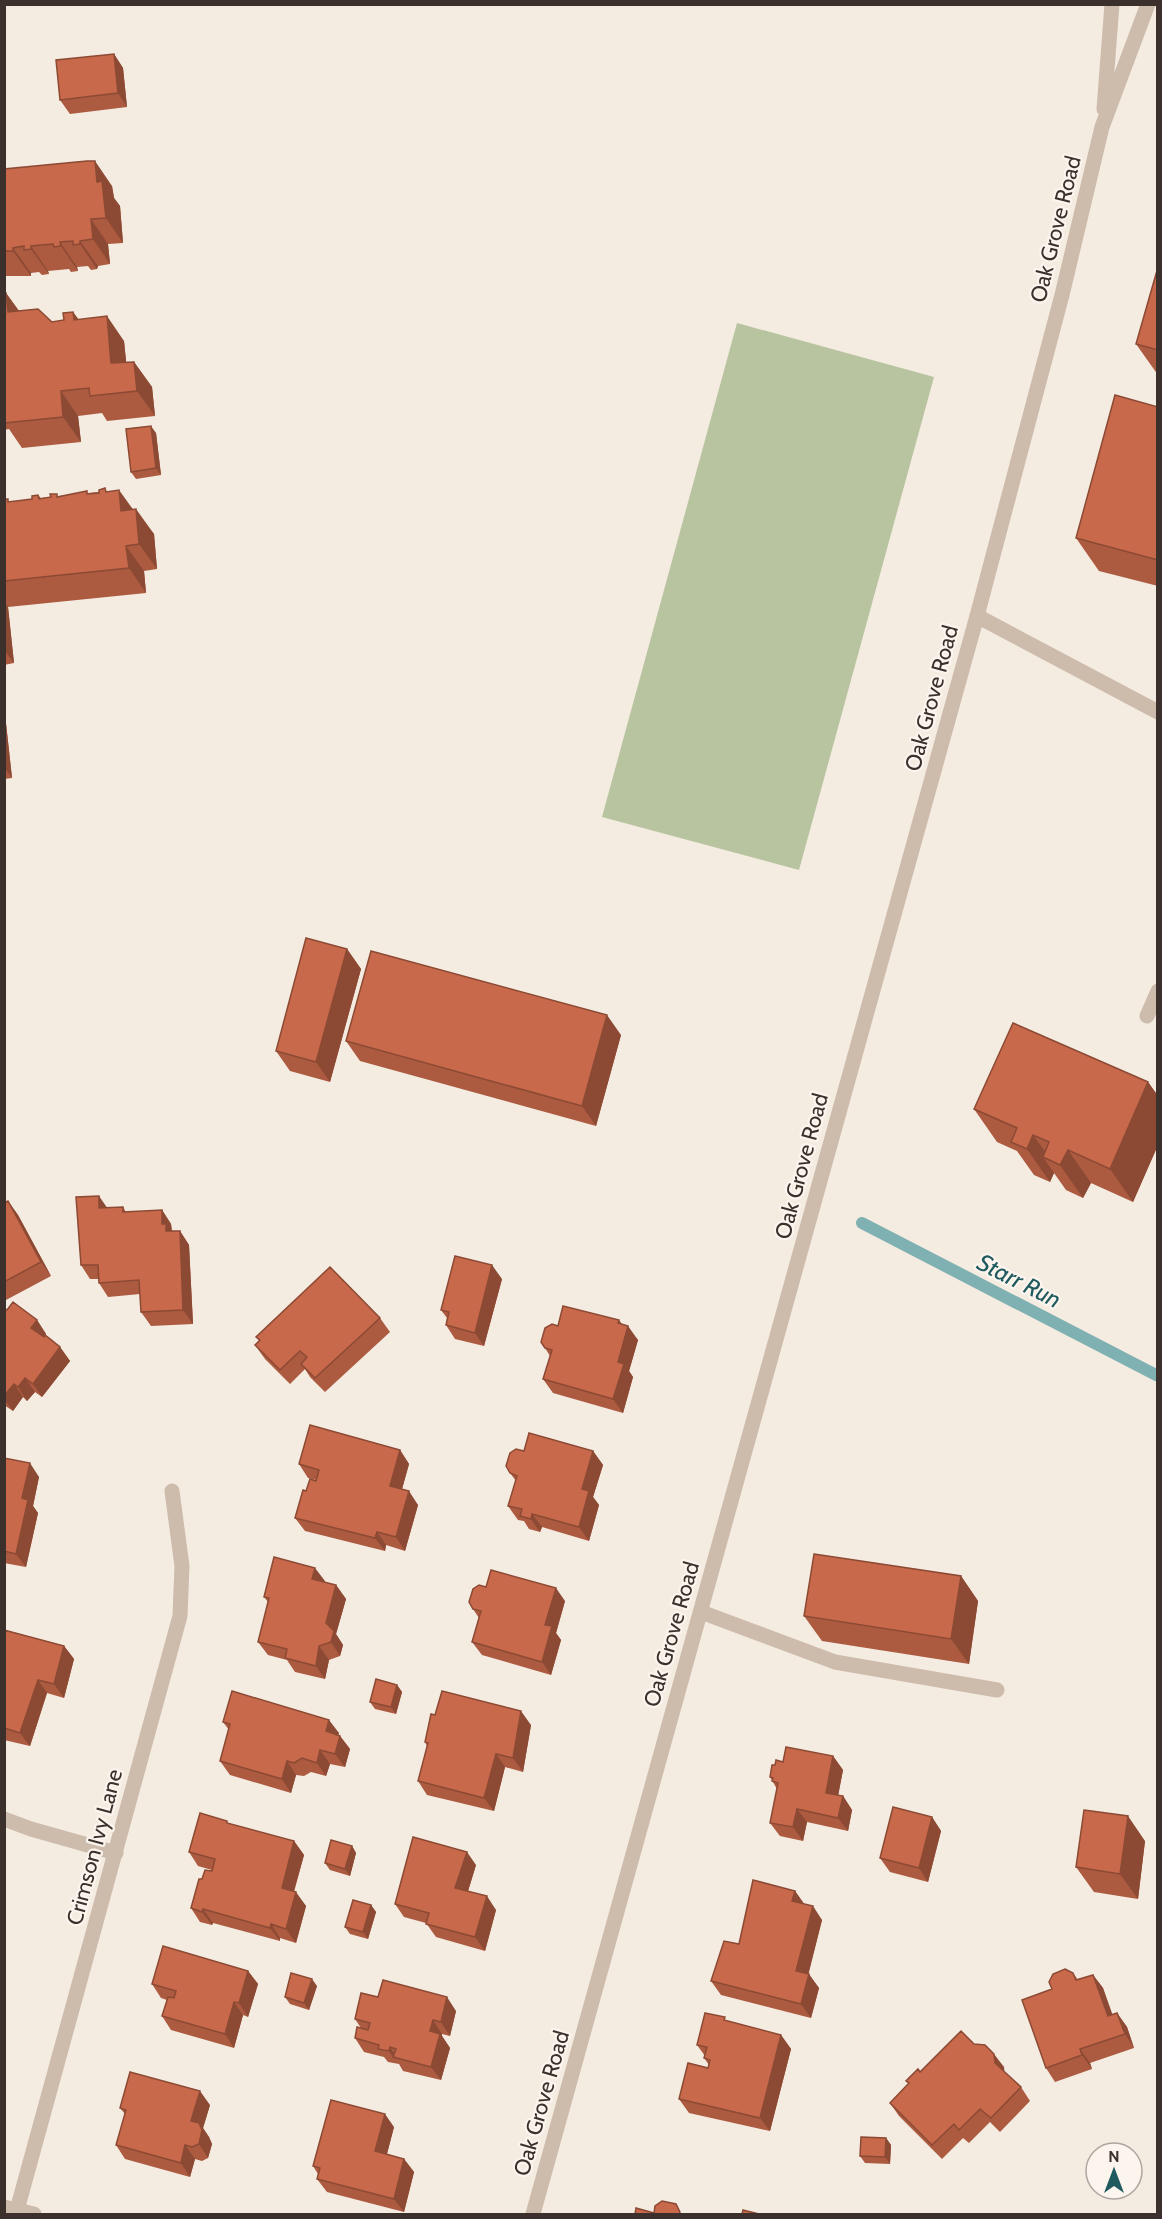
<svg xmlns="http://www.w3.org/2000/svg" width="1162" height="2219" font-family="Cabin,sans-serif">
<style>
.green{fill:#b8c4a0}
.lines{fill:none;stroke-linecap:round;stroke-linejoin:round}
.stream{stroke:#7fb0b2;stroke-width:12}
.service{stroke:#cdbbac;stroke-width:15}
.minor{stroke:#cdbbac;stroke-width:15}
.tertiary{stroke:#cdbbac;stroke-width:15}
.wall{fill:#ac5a40}
.shaded-wall{fill:#8c4a34}
.building{fill:#c8694b;stroke:#8c4a34;stroke-width:1.5}
.labels{text-anchor:middle;stroke-width:4.5;stroke-linejoin:round;paint-order:stroke}
.street-label{font-size:22px;fill:#3b302b;stroke:#fbf5ee}
.water-label{font-size:24px;font-style:italic;fill:#1f5a5e;stroke:#fbf5ee}
</style>
<rect width="100%" height="100%" fill="#f4ebe1"/>
<path class="green" d="M737,323L934,377L799,870L602,817Z"/>
<g class="lines">
<path class="stream" d="M862,1223L1158,1376"/>
<path class="service" d="M701,1612L835,1662L997,1690"/>
<path class="minor" d="M977,616L1158,712
M1147,1016L1158,991
M4,1819L31,1829L116,1853
M4,2207L34,2214
M17,2210L180,1616L182,1566L172,1491"/>
<path class="tertiary" d="M1104,109L1112,4
M533,2214L977,616L1062,295L1102,127L1148,4"/>
</g>
<path class="wall" d="M114,54L123,68L127,107L70,114L60,100Z
M4,169L112,186L114,198L120,206L123,243L108,244L110,264L98,266L97,269L91,270L88,266L77,267L78,271L71,272L69,269L48,271L49,274L42,275L39,272L31,273V276H4Z
M1158,267V375L1136,344Z
M4,293H6L19,311L52,322L64,320L73,312L79,320L124,341L126,362H134L152,387L155,416L107,421L102,413L78,416L81,442L22,448L9,429L4,430Z
M1158,407V586L1099,571L1076,538Z
M156,433L161,475L136,479L131,472Z
M107,491L133,509L154,534L157,569L144,571L146,593L8,607L14,663L4,665V499L10,502L32,499L38,495L41,498Z
M4,705L12,778L4,779Z
M347,949L361,969L330,1082L290,1071L276,1051Z
M621,1035L596,1126L360,1061L346,1041Z
M1148,1082L1158,1096V1145L1133,1202L1091,1183L1083,1198L1066,1190L1054,1173L1050,1182L1034,1175L1017,1151L997,1142L974,1109Z
M4,1200L6,1203L8,1201L18,1215L51,1276L6,1300L4,1298Z
M123,1207L126,1212L162,1210L171,1224L172,1231H180L189,1245L193,1324L151,1326L141,1312L140,1294L108,1297L99,1283V1279H90L81,1265L107,1208Z
M502,1279L484,1346L455,1339L446,1325L447,1318L441,1310Z
M4,1308L7,1310L37,1320L46,1334L44,1337L60,1347L70,1361L42,1397L35,1392L27,1401L23,1397L13,1411L4,1405Z
M380,1318L390,1332L325,1392L310,1377L305,1369L290,1384L265,1359L255,1345L259,1341L256,1337Z
M623,1324L638,1340L629,1371L633,1377L623,1413L553,1393L543,1379L550,1356L545,1348L558,1326Z
M400,1450L409,1464L402,1489L418,1505L405,1551L386,1545L385,1551L305,1531L295,1518L306,1491L316,1480L308,1478L299,1464Z
M524,1451H593L603,1465L593,1497L599,1505L589,1541L542,1527L540,1532L529,1529L524,1521L518,1520L508,1506L516,1481L510,1473Z
M4,1458L39,1477L33,1506L38,1513L26,1567L4,1563Z
M961,1576L978,1601L969,1664L822,1641L804,1616Z
M325,1581V1582L336,1585L346,1599L336,1634L343,1645L340,1656L329,1660L325,1679L295,1672L287,1660L268,1655L258,1642L268,1602L264,1597Z
M486,1587L565,1601L556,1633L561,1640L551,1675L482,1655L472,1642L479,1618L473,1609Z
M4,1630L64,1646L74,1659L64,1698L47,1693L30,1746L4,1740Z
M397,1685L402,1692L396,1714L375,1709L370,1702Z
M435,1715L531,1725L523,1772L505,1767L494,1811L427,1795L418,1781L427,1746L425,1742Z
M223,1722L339,1733L338,1735L340,1736L350,1749L345,1767L330,1764L326,1776L311,1772L304,1776L296,1775L291,1793L230,1775L220,1761L229,1730Z
M833,1756L843,1770L838,1795L843,1796L852,1810L848,1831L807,1822L803,1841L780,1836L770,1823L777,1789L770,1777L775,1765L783,1762Z
M932,1817L941,1831L928,1882L890,1872L880,1858Z
M230,1824L294,1841L304,1855L294,1892L306,1906L296,1943L280,1938V1941L213,1923L212,1925L200,1922L191,1908L212,1870L198,1866L189,1852Z
M1145,1841L1138,1899L1094,1892L1076,1867Z
M352,1846L356,1853L350,1876L330,1870L325,1863Z
M476,1865L468,1891L496,1910L485,1951L436,1937L426,1923L404,1917L395,1904Z
M795,1891L804,1904L822,1920L808,1974L819,1988L811,2018L721,1995L711,1981L739,1944Z
M371,1905L376,1912L368,1939L350,1934L345,1927Z
M248,1971L258,1984L248,2017L243,2015L234,2048L171,2030L162,2016L167,2000L161,1998L152,1984Z
M1073,1973L1078,1980L1093,1975L1103,1988L1112,2015L1117,2013L1127,2027L1134,2048L1090,2063L1092,2069L1055,2082L1046,2068L1052,1989Z
M317,1986L309,2010L290,2004L285,1997Z
M378,1997L456,2011L450,2036L442,2034V2036L450,2048L441,2080L403,2071L399,2064L388,2062L384,2057L364,2052L355,2038L361,2028L355,2019Z
M728,2021L781,2035L791,2049L770,2131L689,2113L679,2099L708,2068L709,2065L704,2058L705,2056L697,2045Z
M974,2044L1004,2067V2072L1021,2087L1030,2101L1000,2132L990,2122L969,2143L963,2138L942,2159L899,2116L890,2103L909,2084L906,2081L920,2072Z
M210,2105L203,2128L209,2137L212,2144L208,2158L202,2161L195,2159L190,2177L125,2159L116,2145L125,2114L120,2108Z
M394,2127L387,2154L404,2159L414,2172L404,2212L327,2192L317,2179L318,2174L313,2166Z
M886,2138L891,2145L890,2164L865,2163L860,2156Z"/>
<path class="shaded-wall" d="M114,54L123,68L127,107L118,93Z
M95,161L112,186L114,198L120,206L123,243L106,218L97,182Z
M91,219L108,244L110,264L93,239Z
M80,241L98,266L97,269L80,244Z
M60,242L77,267L78,271L61,246Z
M31,246L48,271L49,274L31,249Z
M13,248L31,273V276L13,251Z
M6,293L24,318L8,312Z
M73,312L91,337L74,320Z
M107,316L124,341L129,388L111,363Z
M134,362L152,387L155,416L137,391Z
M61,391L78,416L81,442L63,417Z
M151,426L156,433L161,475L156,468Z
M4,468L6,484L4,481Z
M119,490L137,515L136,509L154,534L157,569L139,544L121,511Z
M126,546L144,571L146,593L129,568Z
M4,602L8,607L14,663L4,650Z
M4,705L12,778L4,767Z
M347,949L361,969L330,1082L316,1062Z
M607,1015L621,1035L596,1126L582,1106Z
M1148,1082L1158,1096V1145L1133,1202L1110,1169Z
M1033,1135L1052,1161L1043,1157L1054,1173L1050,1182L1027,1149Z
M1068,1150L1091,1183L1083,1198L1060,1165Z
M99,1196L108,1209L99,1208Z
M8,1201L18,1215L51,1276L41,1262Z
M162,1210L171,1224L172,1233L166,1231L162,1224Z
M180,1231L189,1245L193,1324L183,1310Z
M492,1265L502,1279L484,1346L475,1333Z
M37,1320L46,1334L40,1341L31,1328Z
M619,1320L627,1331L628,1326L638,1340L629,1371L633,1377L623,1413L613,1399L618,1362V1323Z
M60,1347L70,1361L42,1397L33,1384Z
M25,1378L35,1392L27,1401L18,1387Z
M14,1384L23,1397L13,1411L4,1399V1396Z
M400,1450L409,1464L399,1500L390,1486Z
M593,1451L603,1465L593,1497L599,1505L589,1541L579,1527L582,1489Z
M30,1463L39,1477L33,1506L38,1513L26,1567L16,1554L22,1498Z
M409,1491L418,1505L405,1551L396,1537Z
M532,1514L542,1527L540,1532L531,1519Z
M377,1532L386,1545L385,1551L375,1538Z
M315,1568L325,1581L322,1593L312,1579Z
M961,1576L978,1601L969,1664L951,1639Z
M336,1585L346,1599L336,1634L343,1645L340,1656L331,1642L326,1623Z
M556,1588L565,1601L556,1633L561,1640L551,1675L542,1662L545,1625Z
M64,1646L74,1659L64,1698L54,1684Z
M319,1646L329,1660L325,1679L316,1666Z
M38,1680L47,1693L30,1746L20,1733Z
M397,1685L402,1692L396,1714L391,1707Z
M521,1711L531,1725L523,1772L513,1758Z
M329,1720L339,1733L335,1745L326,1731Z
M340,1736L350,1749L345,1767L335,1754Z
M320,1750L330,1764L326,1776L317,1763Z
M496,1754L505,1767L494,1811L484,1798Z
M833,1756L843,1770L836,1807L826,1793Z
M287,1761L296,1775L291,1793L282,1779Z
M843,1796L852,1810L848,1831L838,1818Z
M797,1809L807,1822L803,1841L793,1827Z
M1128,1816L1145,1841L1138,1899L1120,1874Z
M932,1817L941,1831L928,1882L919,1868Z
M294,1841L304,1855L291,1901L282,1888Z
M352,1846L356,1853L350,1876L345,1869Z
M467,1852L476,1865L465,1901L455,1888Z
M795,1891L805,1905L792,1901Z
M296,1892L306,1906L296,1943L286,1929Z
M487,1896L496,1910L485,1951L475,1937Z
M371,1905L376,1912L368,1939L363,1932Z
M813,1906L822,1920L806,1984L796,1971Z
M203,1909L213,1923L212,1925L202,1912Z
M271,1924L280,1938V1941L270,1928Z
M248,1971L258,1984L248,2017L239,2003Z
M809,1974L819,1988L811,2018L801,2004Z
M1093,1975L1103,1988L1118,2030L1108,2016Z
M312,1979L317,1986L309,2010L304,2003Z
M447,1997L456,2011L450,2036L441,2022Z
M234,2002L243,2015L234,2048L225,2034Z
M1117,2013L1127,2027L1134,2048L1125,2034Z
M433,2020L442,2034V2036L450,2048L441,2080L431,2067L430,2031Z
M781,2035L791,2049L770,2131L760,2118Z
M390,2047L397,2058L393,2057L398,2065L389,2051Z
M1080,2049L1090,2063L1092,2069L1082,2055Z
M994,2054L1004,2067L1005,2077L995,2063Z
M200,2091L210,2105L203,2128L209,2137L212,2144L208,2158L199,2144L191,2121Z
M385,2114L394,2127L384,2165L375,2151Z
M886,2138L891,2145L890,2164L885,2157Z
M185,2145L195,2159L190,2177L181,2163Z
M404,2159L414,2172L404,2212L394,2199Z"/>
<path class="building" d="M114,54L118,93L60,100L56,60Z
M87,161H95L97,182L102,181L106,218L91,219L93,239L80,241V244L73,245V241L60,242L61,246L54,247L53,244L31,246V249L24,250V246L13,248V251H4V169Z
M1158,267V350L1136,344Z
M4,293H6L8,312L38,309L52,322L64,320L63,313L73,312L74,320L107,316L111,363L134,362L137,391L90,396L89,388L61,391L63,417L4,423Z
M1115,395L1158,407V560L1076,538Z
M151,426L156,468L131,472L126,429Z
M105,488L106,492L119,490L121,511L136,509L139,544L126,546L129,568L4,581V499H8V502L32,499V496L38,495L39,499L51,497L50,494H57V497L87,491V494L99,493V490Z
M306,938L347,949L316,1062L276,1051Z
M371,951L607,1015L582,1106L346,1041Z
M1013,1023L1148,1082L1110,1169L1068,1150L1060,1165L1043,1157L1049,1142L1033,1135L1027,1149L1011,1142L1017,1128L974,1109Z
M99,1196V1208L123,1207V1212L162,1210V1224H166V1231H180L183,1310L141,1312L139,1280L99,1283L98,1265H81L76,1197Z
M8,1201L41,1262L4,1282V1203Z
M455,1256L492,1265L475,1333L446,1325L449,1312L441,1310Z
M330,1267L380,1318L315,1378L301,1364L307,1357L300,1351L280,1370L255,1345L260,1340L256,1337Z
M13,1302L37,1320L31,1328L44,1337L45,1335L60,1347L33,1384L25,1378L18,1387L14,1384L4,1396V1308L7,1310Z
M563,1306L619,1320L618,1323L628,1326L618,1362L624,1364L613,1399L543,1379L552,1350L545,1348L541,1342L545,1328L552,1324L558,1326Z
M310,1425L400,1450L390,1486L409,1491L396,1537L377,1532L375,1538L295,1518L303,1490L306,1491L310,1479L316,1481L319,1470L299,1464Z
M529,1433L593,1451L582,1489L589,1491L579,1527L532,1514L531,1519L520,1516L522,1509L508,1506L517,1476L510,1473L506,1466L510,1453L516,1449L524,1451Z
M4,1458L30,1463L22,1498L28,1500L16,1554L4,1551Z
M814,1554L961,1576L951,1639L804,1616Z
M274,1557L315,1568L312,1579L336,1585L326,1623L334,1631L331,1642L319,1646L316,1666L285,1658L287,1649L258,1642L269,1598L264,1597Z
M491,1570L556,1588L545,1625L552,1626L542,1662L472,1642L481,1611L473,1609L469,1602L473,1589L479,1585L486,1587Z
M4,1630L64,1646L54,1684L38,1680L20,1733L4,1728Z
M376,1679L397,1685L391,1707L370,1702Z
M232,1691L329,1720L326,1731L340,1736L335,1754L320,1750L317,1763L302,1758L294,1763L287,1761L282,1779L220,1761L230,1724L223,1722Z
M442,1691L521,1711L513,1758L496,1754L484,1798L418,1781L428,1743L425,1742L431,1714L435,1715Z
M786,1747L833,1756L826,1793L843,1796L838,1818L797,1809L793,1827L770,1823L778,1783L772,1781L773,1778L770,1777L772,1765H775L776,1760L783,1762Z
M893,1807L932,1817L919,1868L880,1858Z
M1084,1810L1128,1816L1120,1874L1076,1867Z
M200,1813L227,1821V1823L294,1841L282,1888L296,1892L286,1929L271,1924L270,1928L203,1909L202,1912L191,1908L199,1879H202L205,1870L212,1871L215,1859L189,1852Z
M413,1837L467,1852L455,1888L487,1896L475,1937L426,1924L429,1913L395,1904Z
M331,1840L352,1846L345,1869L325,1863Z
M753,1880L795,1891L792,1901L813,1906L796,1971L809,1974L801,2004L711,1981L724,1941L739,1944Z
M353,1900L371,1905L363,1932L345,1927Z
M163,1946L248,1971L239,2003L234,2002L225,2034L162,2016L168,1997L174,1998L176,1991L152,1984Z
M1065,1969L1073,1973L1076,1980L1093,1975L1108,2016L1117,2013L1125,2034L1080,2049L1082,2055L1046,2068L1022,2000L1052,1989L1049,1982L1053,1974Z
M291,1973L312,1979L304,2003L285,1997Z
M383,1980L447,1997L441,2022L433,2020L430,2031L440,2034L431,2067L393,2057L396,2049L390,2047L389,2051L378,2049L379,2045L355,2038L357,2027L368,2030L370,2023L355,2019L361,1993L378,1997Z
M705,2013L725,2017L724,2020L781,2035L760,2118L679,2099L688,2063L708,2068L710,2060L704,2058L707,2047L697,2045Z
M961,2031L974,2044L985,2045L994,2054L995,2063L1021,2087L991,2118L980,2109L959,2130L954,2124L932,2145L890,2103L909,2083L906,2081L918,2069L920,2072Z
M130,2072L200,2091L191,2121L199,2123L202,2130L199,2144L192,2147L185,2145L181,2163L116,2145L126,2110L120,2108Z
M331,2100L385,2114L375,2151L404,2159L394,2199L317,2179L320,2168L313,2166Z
M861,2137L886,2138L885,2157L860,2156Z
M662,2201L676,2204L680,2212L679,2214H635L636,2208L654,2213L655,2206Z
M743,2210L759,2214H742Z"/>
<g class="labels">
<g class="street-label">
<text transform="translate(1055 229) rotate(-76)" y="8">Oak Grove Road</text>
<text transform="translate(931 698) rotate(-75)" y="8">Oak Grove Road</text>
<text transform="translate(801 1166) rotate(-75)" y="8">Oak Grove Road</text>
<text transform="translate(671 1634) rotate(-74)" y="8">Oak Grove Road</text>
<text transform="translate(94 1847) rotate(-75)" y="8">Crimson Ivy Lane</text>
<text transform="translate(541 2103) rotate(-74)" y="8">Oak Grove Road</text>
</g>
<g class="water-label">
<text transform="translate(1019 1281) rotate(27)" y="8">Starr Run</text>
</g>
</g>
<rect width="1162" height="2219" fill="none" stroke="#3b302b" stroke-width="12"/>
<g transform="translate(1114 2171)"><circle r="28" fill="#fbf5ee" stroke="#aea6a0" stroke-width="1.5"/>
<path d="M0-4.5L10 22L0 15L-10 22Z" fill="#1f5a5e"/>
<text y="-9" font-size="16" font-weight="bold" text-anchor="middle" fill="#3b302b">N</text>
</g>
</svg>
